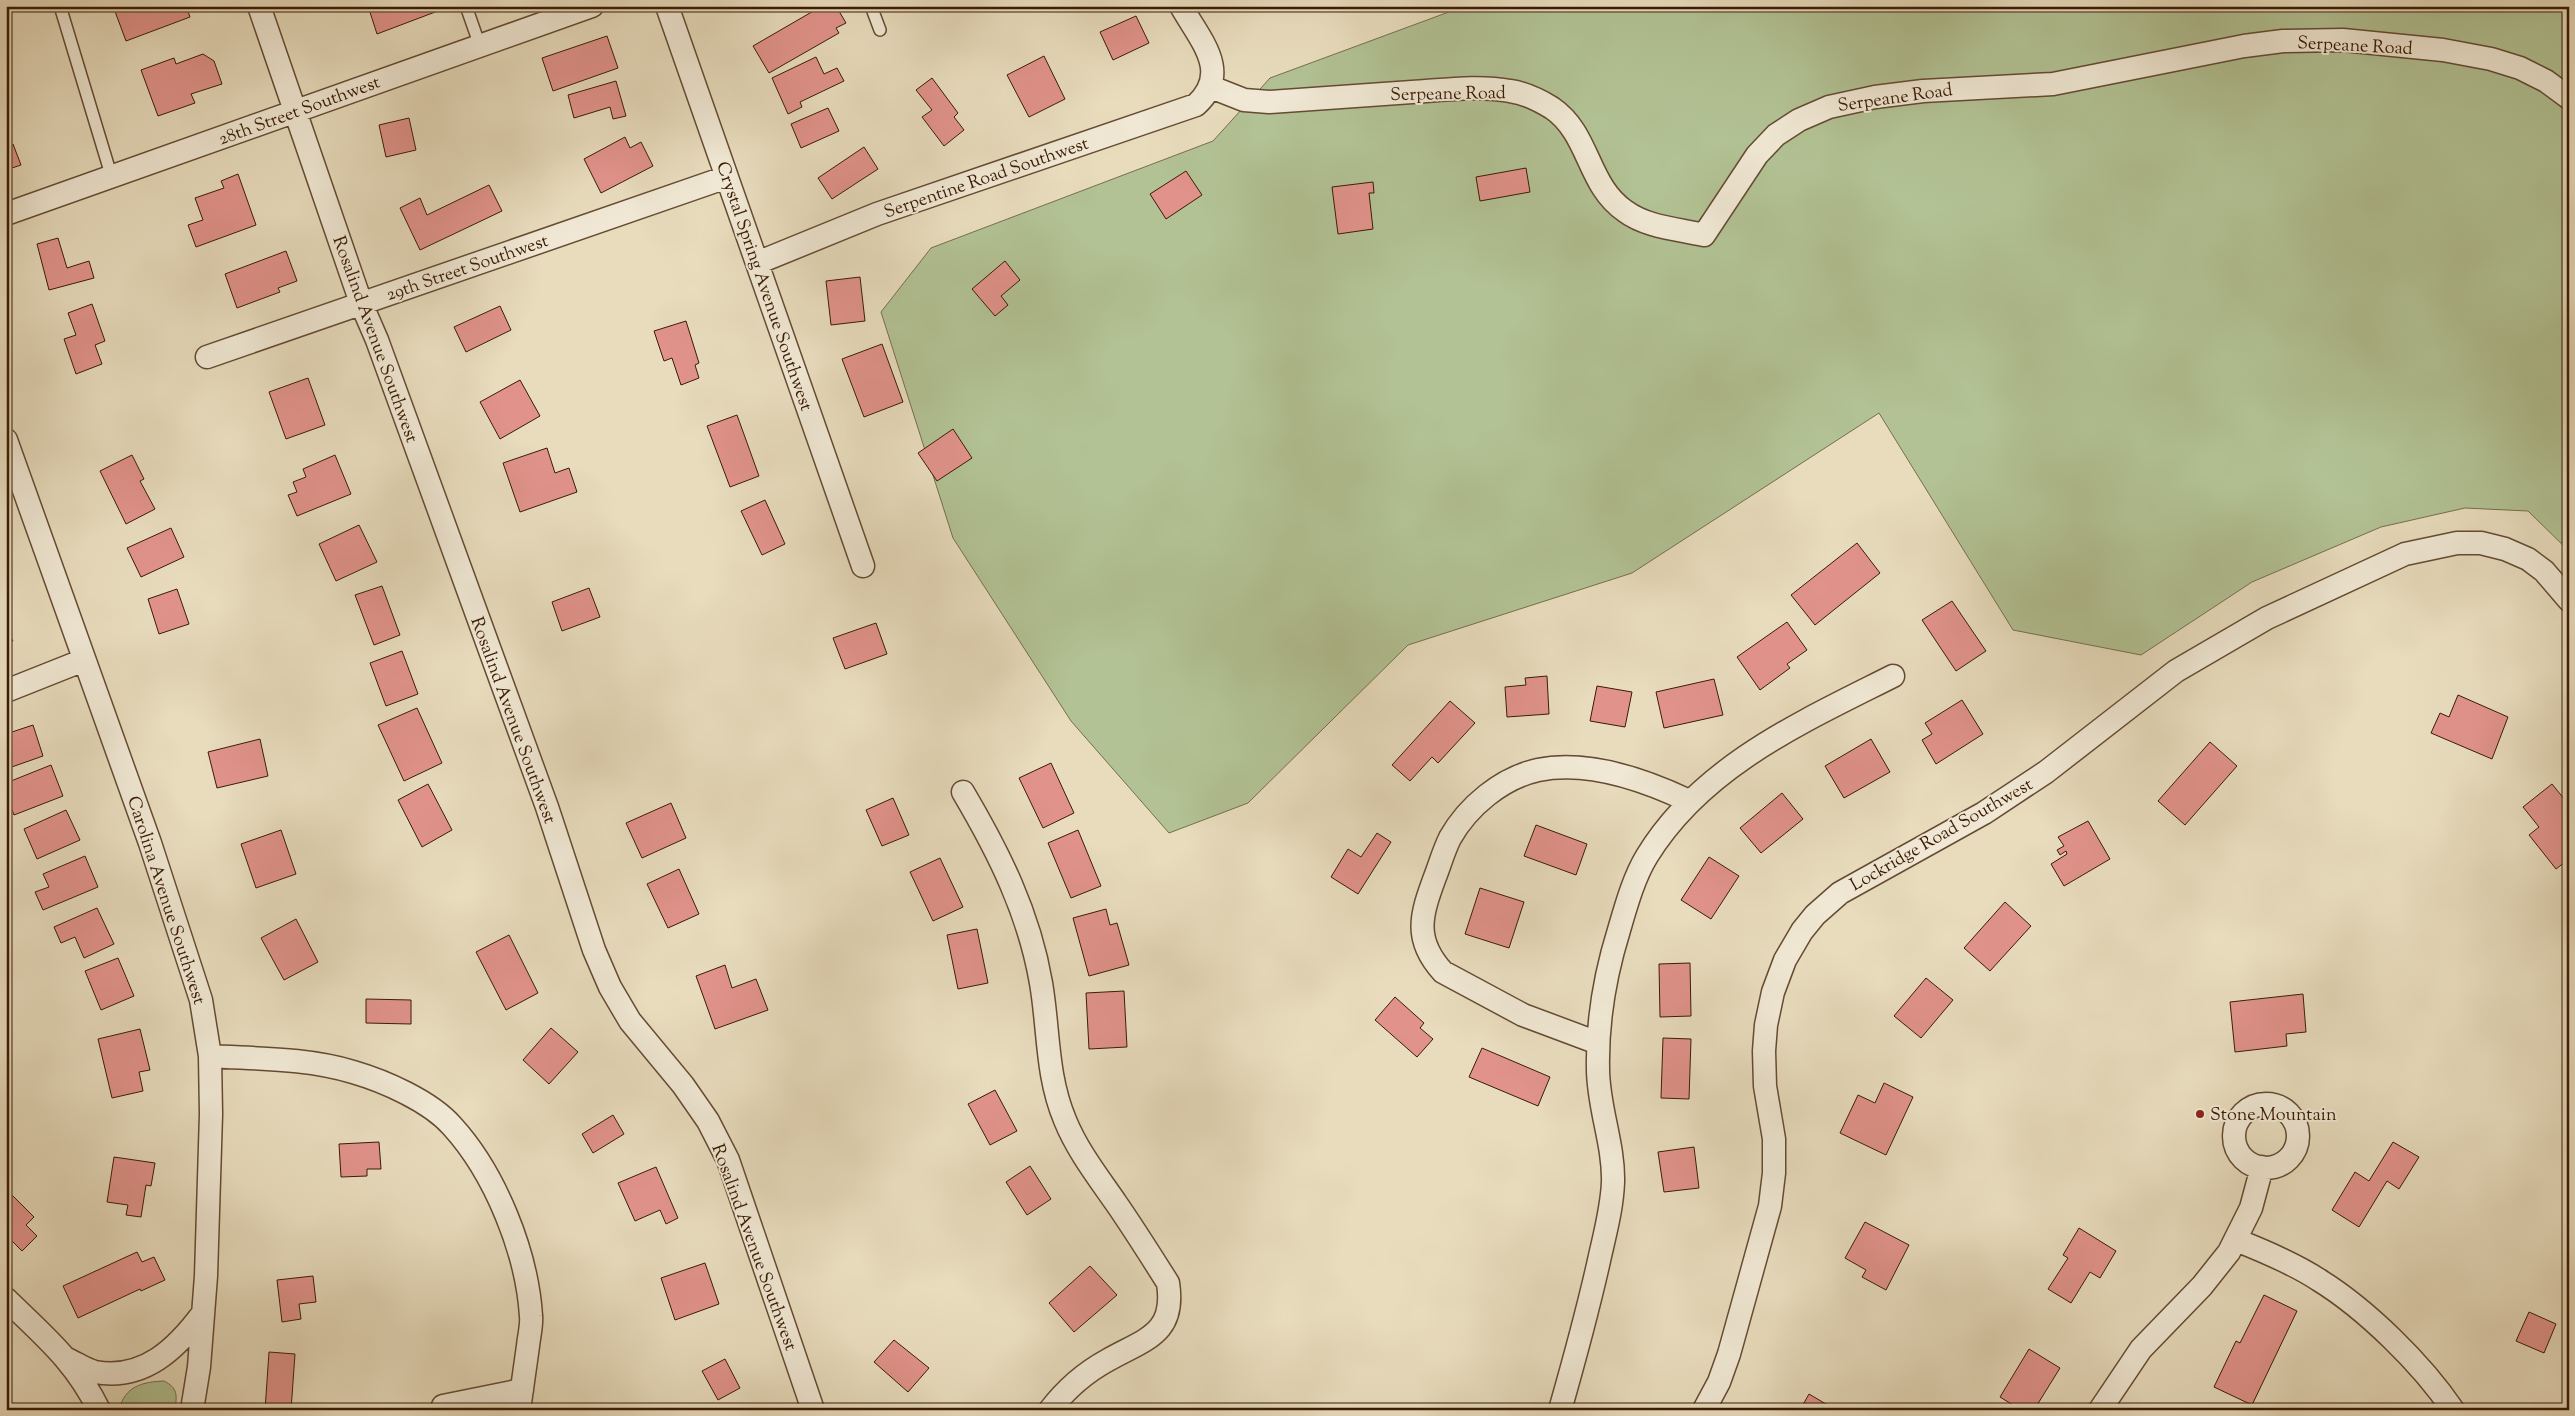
<svg xmlns="http://www.w3.org/2000/svg" width="2575" height="1416" font-family="'Sorts Mill Goudy',serif">
<style>
.green{fill:#b2c294;stroke:#766e4c}
.building{fill:#e1938b;stroke:#391b05}
.lines{fill:none;stroke-linecap:round;stroke-linejoin:round}
.service-casing{stroke:#654b33;stroke-width:14}
.minor-casing{stroke:#654b33;stroke-width:25}
.service{stroke:#f0e8d4;stroke-width:11}
.minor{stroke:#f0e8d4;stroke-width:22}
.poi-dot{fill:#8f2418;stroke:#f0e8d4;stroke-width:2}
.labels{text-anchor:middle;stroke-width:4;stroke-linejoin:round;paint-order:stroke}
.street-label{font-size:18px;fill:#391b05;stroke:#f0e8d4}
.poi-label{font-size:18px;fill:#391b05;stroke:#f0e8d4;text-anchor:start}
</style>
<rect width="100%" height="100%" fill="#e8dcbd"/>
<filter id="stains"><feTurbulence type="fractalNoise" baseFrequency=".004" numOctaves="4"/><feColorMatrix values="0 0 0 0 .2 0 0 0 0 .09 0 0 0 0 .02 0 0 0 .5 -.17"/></filter>
<radialGradient id="worn" r=".72"><stop offset=".6" stop-color="#630" stop-opacity="0"/><stop offset="1" stop-color="#630" stop-opacity=".3"/></radialGradient>
<path class="green" d="M1465,6H2569V551L2528,511L2465,508L2381,527L2252,582L2141,655L2013,630L1879,413L1632,573L1408,645L1248,803L1169,833L1071,721L953,538L881,312L931,248L1213,141L1270,78Z
M164,1381C178,1388 177,1395 175,1410H119C125,1386 142,1382 164,1381Z"/>
<path class="building" d="M113,6H186L190,17L126,41Z
M368,6H451L377,34Z
M771,6H783L776,12Z
M822,6H836L846,23L836,28L839,33L769,73L753,46Z
M981,6H991L985,11Z
M1136,16L1149,43L1113,60L1100,32Z
M607,36L618,68L553,91L542,58Z
M203,54L214,61L222,84L191,94L195,103L158,116L141,70L174,58L176,64Z
M1044,56L1065,99L1029,117L1007,75Z
M816,57L824,74L837,68L844,81L800,102L802,107L788,114L772,78Z
M932,78L958,113L954,117L964,130L944,146L922,117L932,110L916,90Z
M616,81L626,116L613,119L610,107L574,118L568,95Z
M828,108L839,131L801,148L791,124Z
M409,118L416,150L386,157L379,125Z
M625,137L630,148L641,142L653,166L601,193L584,159Z
M13,144L21,165L6,170V146Z
M864,147L878,169L832,199L818,178Z
M1526,168L1530,192L1480,201L1476,177Z
M1186,171L1202,195L1166,219L1150,194Z
M238,174L256,225L196,247L188,225L203,220L195,198L224,188L221,181Z
M1373,182L1374,193H1369L1373,229L1338,234L1332,187Z
M489,185L502,211L420,250L400,208L420,198L427,215Z
M58,238L67,268L89,261L94,278L49,290L37,244Z
M286,251L297,281L278,288L280,292L237,308L225,274Z
M1005,261L1020,280L1001,296L1008,305L995,316L972,289Z
M860,277L865,321L831,325L826,281Z
M92,304L105,341L95,345L102,364L76,374L64,339L76,335L68,313Z
M500,306L511,330L466,352L454,327Z
M686,321L699,363L695,365L699,378L681,385L672,358L664,361L654,331Z
M882,344L903,402L864,417L842,359Z
M308,378L325,425L286,439L269,392Z
M520,380L540,416L500,439L480,402Z
M737,415L759,476L730,487L707,426Z
M953,429L972,458L937,481L918,453Z
M547,448L555,473L569,468L577,492L520,512L503,463Z
M132,455L144,479L140,481L155,509L126,524L100,471Z
M335,455L351,494L297,516L288,495L297,492L293,482L306,477L303,469Z
M765,500L785,544L762,555L741,511Z
M359,525L377,562L336,581L319,544Z
M171,528L184,557L141,577L127,548Z
M1857,543L1880,573L1815,625L1791,595Z
M382,586L400,635L374,645L355,595Z
M589,588L600,617L562,631L552,602Z
M177,589L189,624L159,634L148,599Z
M1952,601L1986,651L1956,671L1922,620Z
M1787,622L1807,650L1787,664L1790,668L1760,690L1737,657Z
M876,623L887,654L845,669L833,638Z
M6,628L13,641L6,645Z
M402,651L418,694L386,706L370,663Z
M1547,676L1549,714L1507,717L1505,687L1526,685L1525,678Z
M1714,679L1723,715L1664,728L1656,692Z
M1597,686L1632,692L1625,727L1590,721Z
M2458,695L2508,717L2492,759L2431,733L2440,713L2449,717Z
M1962,700L1983,734L1936,764L1922,740L1932,734L1925,723Z
M1450,701L1475,723L1438,763L1432,757L1410,781L1392,765Z
M417,708L442,763L404,781L378,725Z
M33,725L43,756L6,769V734Z
M260,739L268,776L217,788L208,752Z
M1871,739L1890,772L1844,798L1825,766Z
M2210,742L2237,766L2185,825L2158,801Z
M1051,763L1074,813L1043,828L1019,778Z
M51,765L63,796L14,815L6,795V783Z
M428,784L452,830L422,847L398,800Z
M2552,784L2569,805V859L2556,869L2529,835L2539,827L2523,807Z
M1782,793L1803,819L1761,853L1740,828Z
M893,798L909,835L882,846L866,810Z
M671,803L686,838L642,858L626,823Z
M66,810L80,840L37,859L24,829Z
M2088,821L2110,859L2064,886L2051,864L2067,854L2066,851L2060,855L2057,850L2064,846L2058,837Z
M1536,825L1587,844L1576,875L1524,856Z
M281,830L296,874L256,888L241,844Z
M1078,830L1101,886L1071,898L1048,843Z
M1377,833L1391,842L1358,894L1331,877L1348,849L1361,857Z
M85,856L98,887L43,910L35,892L49,887L43,874Z
M1709,857L1739,876L1711,919L1681,900Z
M940,858L963,907L933,921L910,872Z
M679,869L699,914L668,928L647,884Z
M1480,888L1524,902L1509,948L1465,934Z
M2005,902L2031,926L1990,971L1964,948Z
M97,908L114,944L84,958L75,937L61,943L54,927Z
M1106,909L1110,925L1117,923L1129,965L1089,976L1073,918Z
M296,919L318,962L284,980L261,938Z
M977,929L988,983L958,989L947,935Z
M509,935L538,993L506,1010L476,952Z
M118,958L134,996L101,1010L85,971Z
M1690,963L1691,1016L1660,1017L1659,964Z
M725,965L732,988L756,979L768,1010L715,1029L696,976Z
M1926,978L1953,1000L1921,1038L1894,1016Z
M1124,991L1127,1047L1089,1049L1086,993Z
M2303,994L2306,1032L2286,1034L2287,1046L2235,1052L2230,1002Z
M1395,997L1424,1023L1420,1028L1433,1039L1417,1057L1375,1020Z
M366,999L411,1000V1024L366,1023Z
M551,1028L578,1052L549,1084L523,1060Z
M140,1029L150,1070L139,1072L143,1091L112,1098L98,1039Z
M1663,1038L1691,1039L1689,1099L1661,1098Z
M1482,1048L1550,1077L1538,1106L1469,1077Z
M1884,1083L1913,1097L1886,1155L1840,1133L1858,1095L1875,1103Z
M995,1090L1017,1131L990,1145L968,1104Z
M613,1115L624,1134L593,1153L582,1134Z
M379,1142L381,1169H367V1176L341,1177L339,1144Z
M2393,1142L2419,1157L2399,1189L2387,1181L2359,1227L2332,1210L2355,1172L2369,1181Z
M1694,1147L1699,1188L1664,1192L1658,1152Z
M114,1157L155,1163L151,1186L146,1185L141,1217L126,1215L128,1205L107,1202Z
M1030,1166L1051,1199L1027,1215L1006,1182Z
M656,1167L678,1218L666,1224L660,1210L635,1221L618,1183Z
M6,1189L34,1217L26,1225L37,1236L22,1251L6,1235Z
M1865,1222L1909,1245L1886,1290L1862,1277L1866,1270L1845,1258Z
M2079,1228L2116,1251L2100,1278L2090,1272L2071,1303L2048,1289L2068,1258L2063,1255Z
M137,1252L142,1262L154,1257L165,1280L141,1291L140,1289L78,1318L63,1286Z
M705,1263L719,1304L675,1320L661,1278Z
M1090,1266L1117,1295L1074,1332L1049,1303Z
M313,1276L316,1302L299,1304L301,1319L282,1322L277,1280Z
M2264,1295L2297,1311L2252,1405L2214,1387L2236,1341L2240,1343Z
M2529,1312L2556,1324L2544,1353L2516,1341Z
M894,1340L929,1368L908,1392L874,1362Z
M2029,1349L2060,1368L2034,1410H2021L2000,1397Z
M269,1352L295,1354L291,1410H265Z
M725,1359L740,1388L718,1400L702,1371Z
M1809,1394L1831,1407L1830,1410H1800Z"/>
<g class="lines">
<g class="service-casing">
<path id="service" d="M60,6L112,178
M466,6L480,46
M871,6L880,30"/>
</g>
<g class="minor-casing">
<path id="minor" d="M259,6L361,303L377,340L547,807L594,950L610,987L630,1021L683,1085L708,1121L728,1160L813,1410
M667,6L863,566
M1211,87L1244,100L1269,102C1317,99 1365,95 1412,92C1444,90 1479,85 1510,91C1525,93 1539,100 1552,108C1590,134 1587,185 1625,211C1646,227 1678,229 1704,235L1757,155L1776,135L1799,120L1829,107L1875,97L1923,91L2053,84L2244,46L2283,41L2343,40L2443,50L2491,59L2520,68L2546,81L2569,98
M6,214L592,6
M757,263L877,214L1196,105C1232,72 1200,40 1181,6
M207,357L727,177
M6,440L150,843L201,1000L210,1056L211,1114L206,1276L199,1367L192,1410
M6,691L84,660
M963,792C999,853 1029,913 1041,983C1049,1029 1046,1075 1065,1120C1077,1150 1098,1177 1116,1203C1134,1229 1151,1256 1168,1283C1176,1334 1145,1339 1108,1360C1086,1372 1066,1389 1050,1410
M1598,1043L1523,1015L1443,972C1413,939 1421,915 1435,877C1440,864 1444,850 1450,838C1468,806 1502,778 1538,770C1587,760 1645,780 1689,801
M210,1056C257,1059 307,1058 353,1072C384,1081 430,1101 452,1126C495,1173 527,1252 531,1316C532,1325 529,1336 528,1346C525,1367 522,1388 519,1410
M2234 1136a32 32 0 1 1 64 0a32 32 0 1 1-64 0Z
M2236,1240C2264,1251 2293,1263 2319,1280C2366,1309 2422,1364 2453,1410
M6,1299C44,1336 75,1361 99,1410
M67,1359C76,1363 86,1370 95,1372C144,1381 177,1348 203,1313
M443,1406L522,1390
M1560,1410C1574,1361 1587,1313 1598,1265C1604,1237 1612,1210 1613,1182C1614,1144 1598,1107 1598,1069C1597,1021 1605,975 1619,930C1626,906 1634,877 1647,856C1702,766 1802,722 1893,676
M1704,1410L1719,1382L1729,1354L1770,1206L1774,1173V1139L1765,1086L1764,1051L1766,1025L1773,992L1785,960L1802,931L1815,915L1840,893L1984,813L2046,772L2176,671L2267,618L2405,554L2457,543H2481L2505,549L2528,559L2544,571L2569,600
M2100,1410L2141,1349L2202,1286L2229,1252L2251,1208L2262,1167"/>
</g>
<use href="#service" class="service"/>
<use href="#minor" class="minor"/>
</g>
<circle class="poi-dot" cx="2200" cy="1114" r="5"/>
<g class="labels">
<g class="street-label">
<text transform="translate(2355 45) rotate(3)" y="6">Serpeane Road</text>
<text transform="translate(1448 93) rotate(-1)" y="6">Serpeane Road</text>
<text transform="translate(1895 97) rotate(-8)" y="6">Serpeane Road</text>
<text transform="translate(299 110) rotate(-20)" y="6">28th Street Southwest</text>
<text transform="translate(986 177) rotate(-19)" y="6">Serpentine Road Southwest</text>
<text transform="translate(467 267) rotate(-19)" y="6">29th Street Southwest</text>
<text transform="translate(765 286) rotate(71)" y="6">Crystal Spring Avenue Southwest</text>
<text transform="translate(376 339) rotate(70)" y="6">Rosalind Avenue Southwest</text>
<text transform="translate(514 720) rotate(70)" y="6">Rosalind Avenue Southwest</text>
<text transform="translate(1941 834) rotate(-30)" y="6">Lockridge Road Southwest</text>
<text transform="translate(167 900) rotate(72)" y="6">Carolina Avenue Southwest</text>
<text transform="translate(755 1247) rotate(70)" y="6">Rosalind Avenue Southwest</text>
</g>
<g class="poi-label">
<text x="2210" y="1120">Stone Mountain</text>
</g>
</g>
<rect width="2575" height="1416" fill="none" stroke="#e8dcbd" stroke-width="25"/>
<rect x="8" y="8" width="2560" height="1401" fill="none" stroke="#391b05" stroke-width="2.5"/>
<rect x="12" y="12" width="2550" height="1391" fill="none" stroke="#391b05"/>
<rect width="100%" height="100%" filter="url(#stains)"/>
<rect width="100%" height="100%" fill="url(#worn)"/>
</svg>
